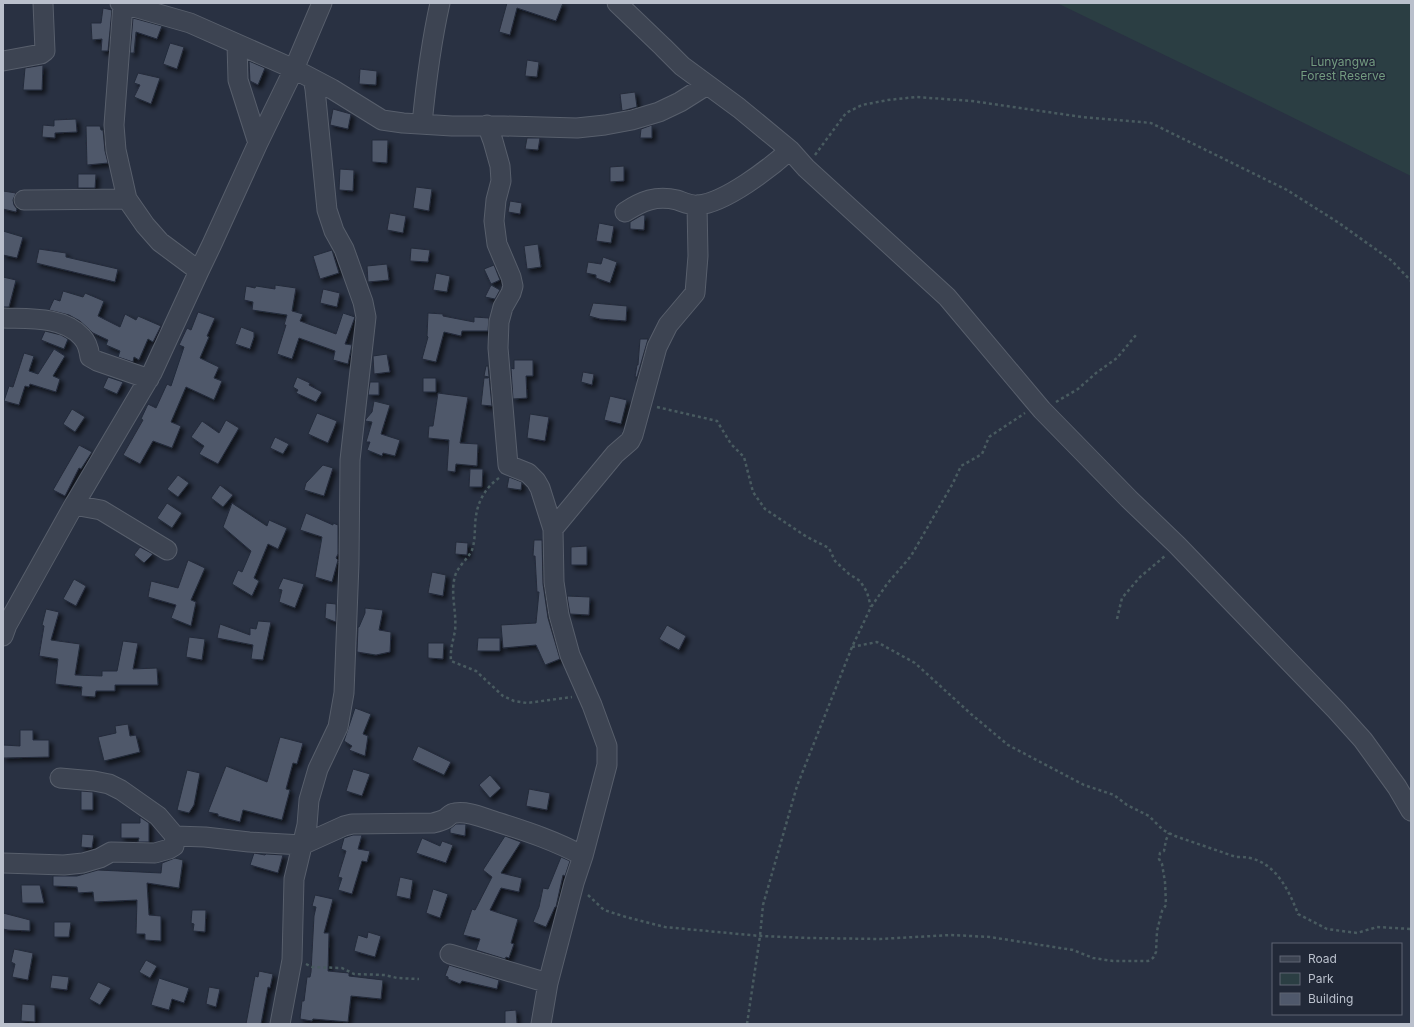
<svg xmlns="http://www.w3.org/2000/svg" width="1414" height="1027" font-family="Inter,sans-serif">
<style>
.green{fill:#2b3e43}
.building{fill:#4f586b;stroke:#242b3a;filter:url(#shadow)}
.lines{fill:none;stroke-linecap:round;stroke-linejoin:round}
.minor-casing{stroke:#585f6c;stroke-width:21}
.path{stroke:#495b60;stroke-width:2.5;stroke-dasharray:3 3;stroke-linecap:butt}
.minor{stroke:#3d4452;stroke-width:19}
.labels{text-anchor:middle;stroke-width:3;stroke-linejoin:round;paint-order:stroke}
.park-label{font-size:12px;fill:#739b80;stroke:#222938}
</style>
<defs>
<filter id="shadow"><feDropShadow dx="3.5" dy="3.5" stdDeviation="2" flood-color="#0009"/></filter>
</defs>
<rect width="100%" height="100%" fill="#293142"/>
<path class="green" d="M1057,3H1411V176L1241,92Z"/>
<path class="building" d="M507,3H563L556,21L517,8L510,35L499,32Z
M103,8L112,10L108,51H101L102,39L92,40L91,23H101Z
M133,18L162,26L157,39L136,32L134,53H130Z
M170,43L184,47L177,69L163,64Z
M527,60L539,62L537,77L525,76Z
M249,61L265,68L258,85L250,81Z
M43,65L42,90H23L25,68Z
M360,69L377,71L376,85L359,84Z
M138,73L160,78L151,104L134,97L140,85L134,83Z
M635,92L637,107L622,111L620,94Z
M333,109L351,114L348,129L330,125Z
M76,119L77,132L55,133V138L42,137L43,125L54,126V120Z
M652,125V138H640L641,129Z
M86,126H100L101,130H103L105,151L108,163L87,165Z
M527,138H540L538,150L525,149Z
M372,140H388L387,163L372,162Z
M624,166V181L610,182V167Z
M340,169L354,170L353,191L339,190Z
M78,174H96L95,188H78Z
M416,187L432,189L429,211L413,208Z
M3,191L16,193L13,200L14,205L17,209L16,212L3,209Z
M510,201L522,203L520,214L508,212Z
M390,213L406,216L403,233L387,230Z
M642,215H645L644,230L630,229V222Z
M599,223L614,226L611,243L596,241Z
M3,231L23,237L17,258L3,255Z
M538,244L541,267L527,269L524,246Z
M411,248L430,250L428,262L410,261Z
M39,249L66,253V257L118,269L115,282L36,263Z
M332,250L339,273L320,279L313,256Z
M603,257L617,262L610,283L596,278V275L586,273L588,262L601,264Z
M387,264L389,280L368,282L367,266Z
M494,265L500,280L491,284L484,269Z
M436,273L450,276L447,292L433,290Z
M3,277L16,280L9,307H3Z
M275,285L296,288L292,311L303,314L300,321L336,334L343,313L355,317L345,344L352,345L348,364L333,360L335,351L299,338L292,359L277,354L286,325H284L287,315L252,310L253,302L244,300L246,286L255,288L256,286L275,289Z
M491,285L500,290L495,299L485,297Z
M323,289L340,293L337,307L320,303Z
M63,291L83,297L85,293L104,301L98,316L120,327L125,314L136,320L138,316L161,326L153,342L148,339L139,360L134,357L133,362L118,357L120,351L106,345L108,340L93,333L80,321L69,315L49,310L54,299L60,301Z
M593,303L627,306L626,321L600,319L589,316Z
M198,312L215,318L207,336L209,337L200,358L219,367L214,378L222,381L214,400L186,387L171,422L181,426L172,448L153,441L140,464L123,455L143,420L141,419L148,404L156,408L167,384L171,386L184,347L179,345L187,328L191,330Z
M428,313L443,314V316L474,322V317L489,318L488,331H462L461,336L444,332L436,362L422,359L428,337L427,336Z
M241,327L254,332V337L250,349L235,344Z
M45,331L61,335L68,339L64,349L41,340Z
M640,339H648L637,377H635L637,365H638Z
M54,349L65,356L53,376L60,379L56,392L30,384L29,387L25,386L19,405L4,401L9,386L13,387L24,353L34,356L29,371L38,374Z
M387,354L390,372L374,374L373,356Z
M514,360H533V376H526L527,398L513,399L511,368L514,369Z
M486,366H488L492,406L481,405L484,378H488L489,377L484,376Z
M583,372L594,374L592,385L581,382Z
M108,377L123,382L117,394L103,388Z
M297,377L310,383L309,385L322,392L316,402L296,393L298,390L293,387Z
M423,378H436V392H423Z
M370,382H379V395H368Z
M438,393L468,397L460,443L478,444L477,466L456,464L455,472L447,471L449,440L428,438L429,426H433Z
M610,396L627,400L621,424L604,420Z
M374,401L390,405L381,434L400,440L395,456L383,453L382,456L367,450L370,442H366L372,422L365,421L366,419L372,412Z
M72,409L85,417L75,432L63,424Z
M317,413L337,421L328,443L308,434Z
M530,414L549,417L545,441L527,438Z
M226,420L239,428L218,464L199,454L204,446L191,437L202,421L219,433Z
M275,437L289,444L283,454L270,448Z
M79,445L92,452L81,469L79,468L65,496L53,490Z
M323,465L333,468L324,496L304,490L306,483Z
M470,469H483L482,487H469Z
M178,475L189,483L178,497L167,489Z
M509,477L522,482L521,490L507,488Z
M220,485L233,495L223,507L211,498Z
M167,503L182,513L172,528L157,518Z
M232,503L267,526L269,520L287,528L278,549L268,544L254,578L259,581L252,596L232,584L238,570L242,572L251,551L223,527Z
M306,513L333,525V523L338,525V554L336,558L338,560L332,582L315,577L322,537L300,530Z
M534,540H542L543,584L548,618L560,659L545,665L536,645L503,648L501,625L536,623L539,592H537L535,556H533Z
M456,542L468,543L467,555L455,554Z
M587,546V565H571V547Z
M140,547L153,554L144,563L134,555Z
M188,560L205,568L191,600L196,602L191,626L171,618L176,605L148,597L151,581L178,588Z
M432,572L446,575L443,596L428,593Z
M283,578L304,584L295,608L279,602L282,590L278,589Z
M74,579L86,586L76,606L63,599Z
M567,596L590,597L589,615L570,614Z
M326,603L336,604V622L325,618Z
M365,608L383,610L379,630L391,632L390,652L376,655L357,652L358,627H359L365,613Z
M46,609L59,612L51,640L80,644L75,675L102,676V671H117L123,641L138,643L133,669L157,668L158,685H115V691H96L95,697L81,696L82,687L55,684L58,659L39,656L44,626L42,625Z
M258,621L271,622L263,660L251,659L253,645L217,638L220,624L250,635V628L256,629Z
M667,625L686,636L679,650L659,639Z
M189,637L205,639L202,660L186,657Z
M478,638H500V651H477Z
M428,643H444L443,659L428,658Z
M355,708L371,714L363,734L368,736L365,756L349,750L352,746L344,741Z
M128,724L130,736L136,735L140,752L104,761L98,737L116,733L115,726Z
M20,730H33V740H49V757L3,758V745L20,746Z
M280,737L303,743L297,764L293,763L286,789L290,790L282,820L243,810L240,822L218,816V814L208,812L226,766L267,782Z
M418,746L451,762L444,775L412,760Z
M353,769L370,774L362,796L346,791Z
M187,770L200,773L194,805L189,813L177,810Z
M490,775L501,788L490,798L479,785Z
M529,789L550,793L547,810L526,806Z
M81,791L93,792V810H81Z
M140,817L149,823V842H138L139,838H121V823H140Z
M456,824H466L465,836L450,833V829Z
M82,834L94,835L92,848L81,847Z
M353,835H362L358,849L370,851L367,862L362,861L352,894L338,890L342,878L338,877L346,851L341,849L344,838Z
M505,836L521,842L501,873L522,878L519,892L501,888L490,910L518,919L511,943L514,944L509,958L506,957L505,959L476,950L480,939L463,935L472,909L475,910L492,877L483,870Z
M422,838L440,846L442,841L453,845L446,863L416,853Z
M254,853L265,855L266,854L283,855L278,873L250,865Z
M561,857L570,861L565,876L563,875L556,907H555L546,927L533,922L539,907L543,888L548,889Z
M175,858L183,860L179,888L147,883L149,915L161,916V941L145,940V934H136L137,900L94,902L93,892L78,893L77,887L53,886V876H77L98,870L161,873L162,863Z
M400,877L413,880L410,899L396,896Z
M21,885H40L44,903H22Z
M433,889L448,894L440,918L426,913Z
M315,895L333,899L324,933H329L328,971L349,973V976L383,980L381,999L351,996L348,1022L313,1019L312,1021L300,1019L302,1001H304L307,977H310L311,972L314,916L316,907L312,906Z
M192,910H206L205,932L193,931L194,924L191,923Z
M3,913L30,920V931L8,930L3,929Z
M54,922H71L69,937H54Z
M368,932L381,936L375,957L354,951L358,935L367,938Z
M14,949L33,953L28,980L12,977L15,964L11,962Z
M146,960L157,966L150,978L139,972Z
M449,965L499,980L497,989L462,981L460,984L448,979V977L445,976Z
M259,971L273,974L270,988L268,987L261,1024H246L255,976L258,977Z
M52,975L69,977L67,990L50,988Z
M159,978L189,988L184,1003L172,999L169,1010L151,1005Z
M98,982L111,988L100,1005L89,999Z
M209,987L220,989L216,1007L206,1004Z
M22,1004L35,1005V1022L21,1021Z
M516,1010L517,1024H505V1011Z"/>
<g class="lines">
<g class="minor-casing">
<path id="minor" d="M120,3L190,23L294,69L332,89L382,120L403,123L452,126H504L577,128L605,125L632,120L659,112L680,102L707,85
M617,3L663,47L682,66L739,108L790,150L806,168L947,297L1042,410L1129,499L1177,545L1336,710L1363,740L1397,787L1411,811
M123,4L114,125L116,150L127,199L145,225L160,242L199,271
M237,44L238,80L258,143
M3,61L41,54L45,51L43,3
M422,124C426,83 431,43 440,3
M487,125L493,141L500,166L501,181L496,200L494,221L497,244L511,277L513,286L511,293L503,307L499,322L498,348L508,465L528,473L536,481L540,488L553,529L554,582L559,615L570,655L592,705L607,746V765L583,856
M24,200L127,199
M625,212C642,201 656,195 677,200C683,202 692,206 698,205C725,203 770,168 790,150
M3,318C28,319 63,316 82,337C87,342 89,350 90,357L97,361L149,379
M74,505L101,510L167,550
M553,529L615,454L630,441L633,435L657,347L668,325L695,293L698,256L697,205
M3,636L7,625L74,505L152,373L199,271L212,244L258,143L294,69L322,3
M60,778L94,781L109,784L121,790L158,816L175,836
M3,863L64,865L83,863L100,858L111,852L155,853L169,849L174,846L175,836L205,837L249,842L302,845L344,826L352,824L433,823C437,822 441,821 445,819C449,817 450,813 455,813C468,811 481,817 494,821C525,831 554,840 583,856L574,883L548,983L541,1024
M450,954L548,983
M280,1024L292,960L294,879L307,825L309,800L318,769L338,727L344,693L349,563L350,460L366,317L363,302L344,249L334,231L327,210L315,89L313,79"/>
</g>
<path class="path" d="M815,155L846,113L862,105L888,100L916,97L972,101L1082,117L1151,123L1287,190L1339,223L1392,261L1411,281
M1056,402L1078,389L1096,373L1117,358L1136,335
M657,407L717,421L731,444L744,457L753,492L765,509L807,537L829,548L835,561L849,574L860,581L867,592L871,607
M499,478C486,487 478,501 476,516C474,528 476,538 472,550C468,559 458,566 455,576C450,594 457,612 455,631C453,641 450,650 451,661L476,671L503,696L514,701L527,703L572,697
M1117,619L1122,598L1140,577L1165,556
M852,647L877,642L915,663L971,714L1008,745L1084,785L1114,795L1127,805L1149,816L1163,830L1175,836L1236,857C1271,855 1287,885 1298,914L1327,929L1357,933L1377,927L1411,929
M588,895L604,910L626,917L665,927L760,936L808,938L880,939L951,935L990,937L1073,950L1093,958L1113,961H1148L1153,958L1156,952L1157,931L1162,911L1166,905L1165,882L1162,864L1159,859L1160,853L1164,851L1166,840L1169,833
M306,964L312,967L342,968L354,974L385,975L397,978L419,979
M747,1024L760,936L763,905L797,786L852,647L871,607L887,584L911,556L953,483L961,466L982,454L989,437L1025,413"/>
<use href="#minor" class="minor"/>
</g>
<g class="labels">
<g class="park-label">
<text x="1343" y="66">Lunyangwa<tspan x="1343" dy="14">Forest Reserve</tspan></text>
</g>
</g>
<rect width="1414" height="1027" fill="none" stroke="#bac0cc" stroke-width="8"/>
<rect x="1272" y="943" width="130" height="72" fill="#222938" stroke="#5f6573"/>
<rect x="1280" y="956" width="20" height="6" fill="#3d4452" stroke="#5f6573"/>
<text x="1308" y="963" font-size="12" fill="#bac0cc">Road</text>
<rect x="1280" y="973" width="20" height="12" fill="#2b3e43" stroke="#5f6573"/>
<text x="1308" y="983" font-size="12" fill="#bac0cc">Park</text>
<rect x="1280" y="993" width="20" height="12" fill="#4f586b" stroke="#5f6573"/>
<text x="1308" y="1003" font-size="12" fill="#bac0cc">Building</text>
</svg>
